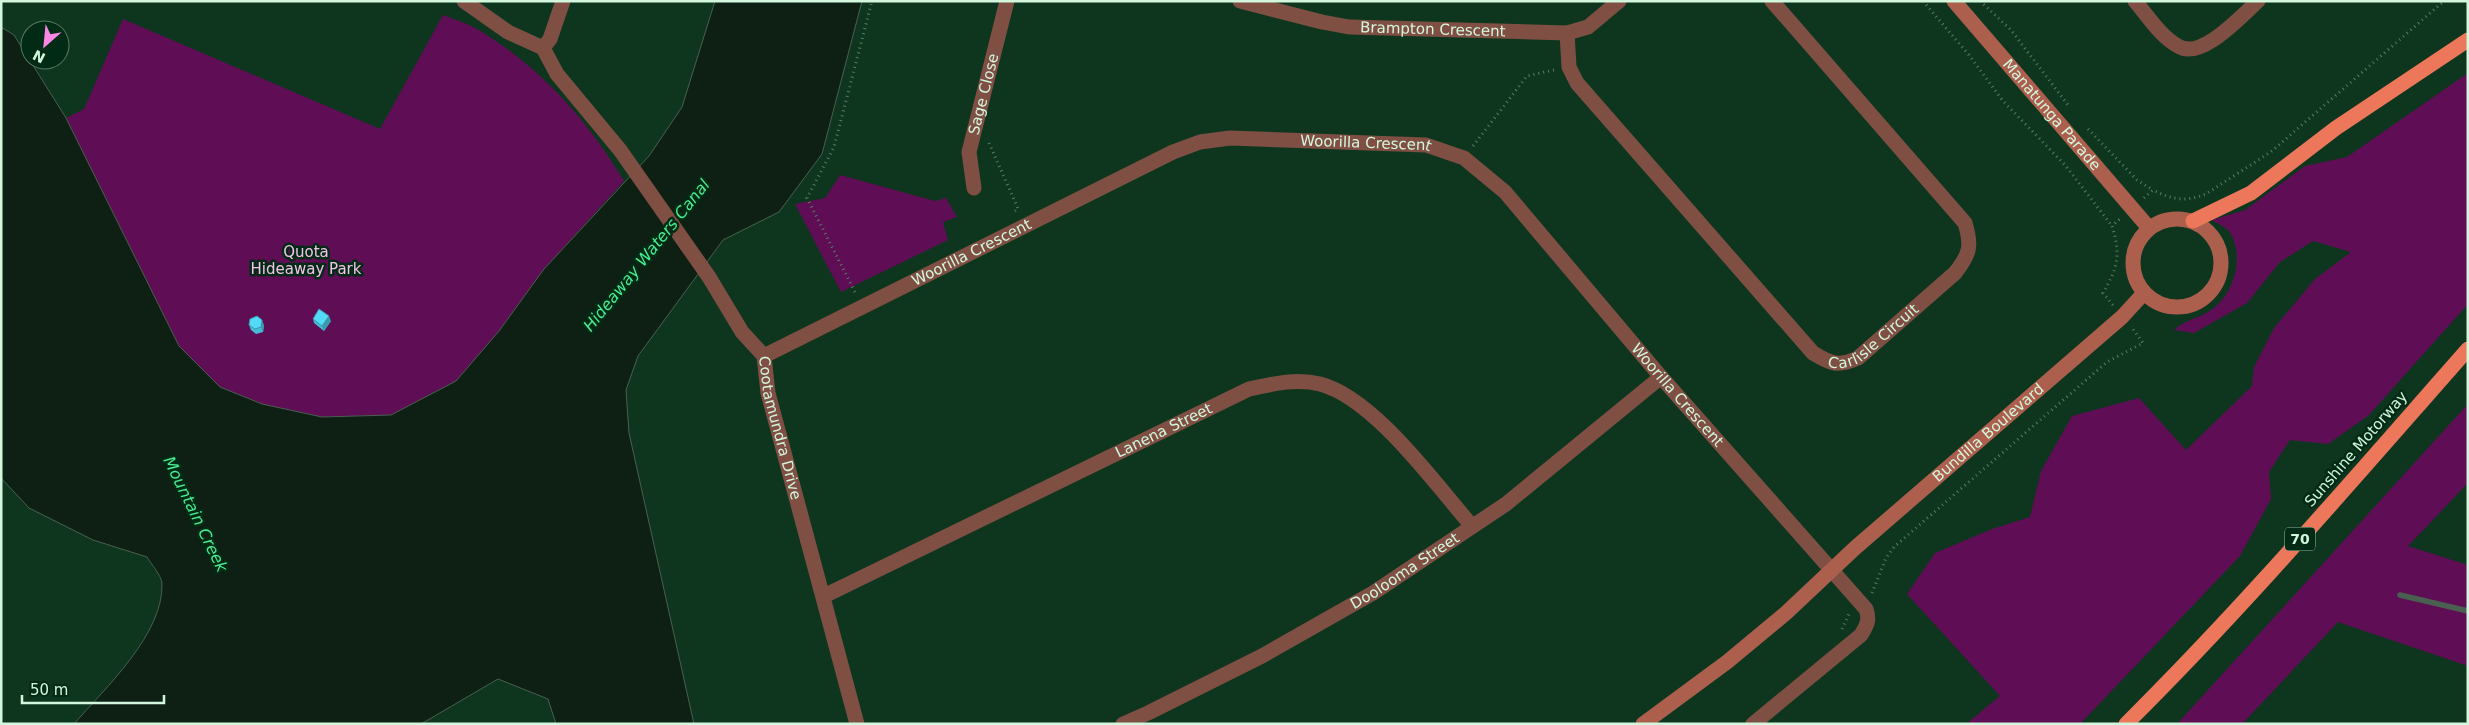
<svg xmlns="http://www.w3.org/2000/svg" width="2469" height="725" font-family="'DejaVu Sans',sans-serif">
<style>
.green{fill:#5f0d54}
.water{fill:#0e1f14;stroke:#496050}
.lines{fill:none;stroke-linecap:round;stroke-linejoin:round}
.stream{stroke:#496050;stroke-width:5.5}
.path{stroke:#577d65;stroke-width:3;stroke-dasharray:1 4;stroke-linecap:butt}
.street{stroke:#7f4f43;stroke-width:15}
.secondary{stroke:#ac5f4d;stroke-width:15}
.highway{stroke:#ed775a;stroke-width:15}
.wall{fill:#47bbd4}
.shaded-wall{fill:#3a99ad}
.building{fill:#53daf7;stroke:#3a99ad}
.labels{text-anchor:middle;stroke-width:5;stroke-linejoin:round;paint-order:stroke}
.shield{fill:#022b15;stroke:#94baa1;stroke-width:1}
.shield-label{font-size:14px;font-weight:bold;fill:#d3f7dd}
.street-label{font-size:15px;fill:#d3f7dd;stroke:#022b15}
.park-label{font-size:15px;fill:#f4c3e8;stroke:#022b15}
.water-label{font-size:16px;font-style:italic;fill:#4aeb92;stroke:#022b15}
</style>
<rect width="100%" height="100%" fill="#0e361f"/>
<path class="green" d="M443,15C456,20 470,24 482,32C542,69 588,121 624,181L544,269L499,331L456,381L391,415L322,417L262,404L220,387L179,346L66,118L84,109L123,19L380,129Z
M2468,73V304L2369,415L2328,444L2290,440L2269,472L2271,499L2240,556L2080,724H1966L2000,696L1907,594L1935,553L1992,529L2030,517L2041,471L2072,416L2139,398L2186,450L2252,386L2254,367L2274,328L2315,279L2351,252L2313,241L2280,262L2247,303L2194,333L2174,330C2186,319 2198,319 2211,310C2234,294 2244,259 2231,234C2228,228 2218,224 2212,220L2245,210L2305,166L2347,157Z
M840,175L935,201L946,198L957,217L943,222L948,240L841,292L795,204L825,198Z
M2468,404V483L2408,546L2468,565V666L2338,622L2242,724H2177Z"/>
<path class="water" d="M715,1H862L822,154L779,212L723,240L638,356L626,390L629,433L694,724H556L548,699L498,679L421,724H74C105,688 164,634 162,583C161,575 151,564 147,557L93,540L29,508L1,478V27L14,35L66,118L179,346L220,387L262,404L322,417L391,415L456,381L499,331L544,269L649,156L682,107Z"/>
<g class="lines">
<path class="stream" d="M2400,595L2468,611"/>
<path class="path" d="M1923,1L1969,55L2003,101L2065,165L2112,226
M1980,1L2011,30L2068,105
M2088,129L2137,180L2153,190
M989,143L1016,204L1018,209L1015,211
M1473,146L1527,76L1554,70
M2144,198L2153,190C2173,200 2185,202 2206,194L2272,151L2444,1
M855,292L807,198L834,147L872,1
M2113,305L2103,293C2118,267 2121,255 2112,226L2121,218
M1872,593L1886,558L1894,547L2107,362L2143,343L2133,329
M1842,629L1849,614"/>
<g class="street">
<path id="s1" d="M464,1L508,32L543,48L557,74L620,150L709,277L742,332L764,356L768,393L857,724"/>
<path id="s2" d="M1240,1L1322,22L1349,27L1567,33L1588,27L1619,1"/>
<path d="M2135,1C2148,16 2160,36 2178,46C2201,61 2241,16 2258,1"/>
<path id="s3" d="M1567,33L1569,67L1577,83L1813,353C1831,364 1838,367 1858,358L1955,273C1970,254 1972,246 1965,223L1772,1"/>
<path d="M543,48L550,39L563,1"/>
<path id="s4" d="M974,188L969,152L1007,1"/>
<path id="s5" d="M764,356L1173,152L1200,142L1230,138L1426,145L1464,158L1505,192L1661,377L1866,609C1870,620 1867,625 1861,635L1753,724"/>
<path id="s6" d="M824,596L1249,389C1272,384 1296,378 1320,384C1374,398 1435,484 1472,526"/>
<path id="s7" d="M1123,724L1148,713L1262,656L1373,593L1506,504L1661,377"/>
</g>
<g class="secondary">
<path id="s8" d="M1954,1L2149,228"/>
<circle cx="2177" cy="263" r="44"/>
<path id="s9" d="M1643,724L1727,662L1786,613L1855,548L2122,317L2144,293"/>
</g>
<path class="highway" d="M2193,221L2251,193L2336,128L2468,40
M2126,724C2246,605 2356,476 2468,349"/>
</g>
<path class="wall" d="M313,319L331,321L324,331L314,323Z
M249,325H264L263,332L256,334L251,330Z"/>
<path class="shaded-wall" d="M329,316L331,321L324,331L322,326Z
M262,320L264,325L263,332L261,327Z"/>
<path class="building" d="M319,309L329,316L322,326L313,319Z
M257,316L262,320L261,327L255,329L249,325L250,319Z"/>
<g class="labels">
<rect class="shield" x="2285" y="527.5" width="30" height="23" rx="4"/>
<g class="shield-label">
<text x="2300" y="544">70</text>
</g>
<g class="street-label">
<text dy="5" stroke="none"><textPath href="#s2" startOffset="196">Brampton Crescent</textPath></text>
<text dy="5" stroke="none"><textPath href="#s4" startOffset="96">Sage Close</textPath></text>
<text dy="5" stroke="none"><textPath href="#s8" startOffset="150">Manatunga Parade</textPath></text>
<text dy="5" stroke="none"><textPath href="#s5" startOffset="652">Woorilla Crescent</textPath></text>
<text dy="5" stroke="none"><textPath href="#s5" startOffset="232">Woorilla Crescent</textPath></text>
<text dy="5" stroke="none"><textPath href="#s3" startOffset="482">Carlisle Circuit</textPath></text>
<text dy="5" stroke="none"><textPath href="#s5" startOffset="1072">Woorilla Crescent</textPath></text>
<text dy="5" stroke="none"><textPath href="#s1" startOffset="546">Cootamundra Drive</textPath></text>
<text dy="5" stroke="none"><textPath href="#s6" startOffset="378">Lanena Street</textPath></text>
<text dy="5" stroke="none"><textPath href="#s9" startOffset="452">Bundilla Boulevard</textPath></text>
<text transform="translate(2356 449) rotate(-49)" y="5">Sunshine Motorway</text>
<text dy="5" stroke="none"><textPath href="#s7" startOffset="321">Doolooma Street</textPath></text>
</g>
<g class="park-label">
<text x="306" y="257">Quota<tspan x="306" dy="17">Hideaway Park</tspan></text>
</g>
<g class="water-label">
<text transform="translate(646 255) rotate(-51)" y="6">Hideaway Waters Canal</text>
<text transform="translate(196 514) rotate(64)" y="6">Mountain Creek</text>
</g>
</g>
<rect width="2469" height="725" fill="none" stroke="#d3f7dd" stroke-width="5"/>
<g transform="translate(45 45) rotate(207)"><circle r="24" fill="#022b15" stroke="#567d65"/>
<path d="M0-4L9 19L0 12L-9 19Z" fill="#fb87e5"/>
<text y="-8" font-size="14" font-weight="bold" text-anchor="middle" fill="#d3f7dd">N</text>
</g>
<path d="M22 695v8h142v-8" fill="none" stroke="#d3f7dd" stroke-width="2.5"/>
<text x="30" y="695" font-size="15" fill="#d3f7dd" stroke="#022b15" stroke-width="4" paint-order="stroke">50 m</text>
</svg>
